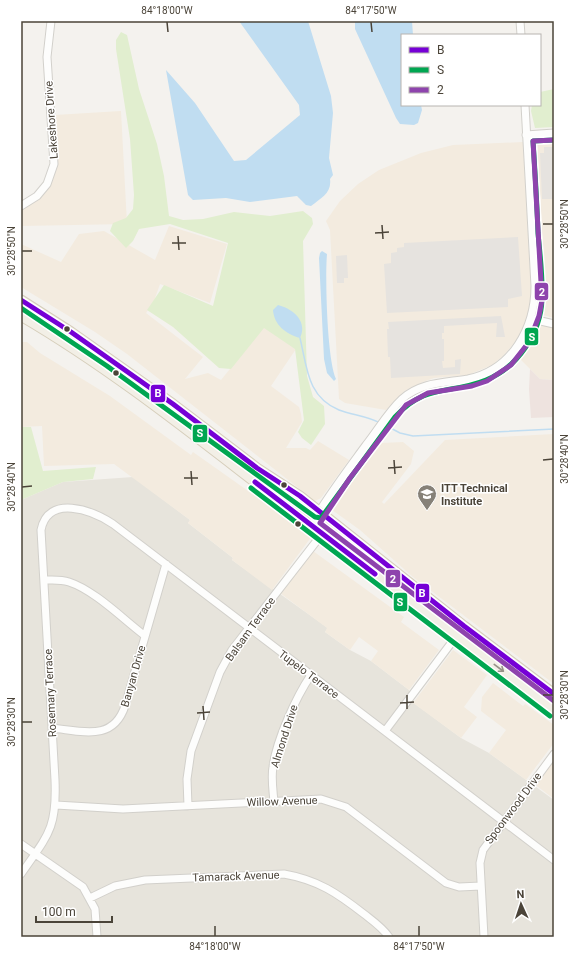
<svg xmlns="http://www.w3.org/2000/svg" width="575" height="958" font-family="Roboto,sans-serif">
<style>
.residential{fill:#e7e4dc}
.commercial{fill:#f3ebdf}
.medical{fill:#eee3df}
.green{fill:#e1eecf}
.parking{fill:#e6e3df}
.water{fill:#c0ddf1}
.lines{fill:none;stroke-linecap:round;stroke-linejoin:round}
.stream{stroke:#c0ddf1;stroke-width:1.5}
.minor-casing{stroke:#d2d0cb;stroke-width:9}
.major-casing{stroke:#d6cebb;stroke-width:11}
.minor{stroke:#fdfdfc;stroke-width:7}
.major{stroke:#f2efe6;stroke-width:9}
.bus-1-casing{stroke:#fff;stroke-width:8}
.bus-2-casing{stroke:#fff;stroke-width:8}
.bus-3-casing{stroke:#fff;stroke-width:8}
.bus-1{stroke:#7600d6;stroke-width:5}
.bus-2{stroke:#00a651;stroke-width:5}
.bus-3{stroke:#8e44ad;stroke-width:5}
.oneway{stroke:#969187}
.ticks{fill:none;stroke:#4b4439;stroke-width:1.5}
.bus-dot{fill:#4b4439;stroke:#fff;stroke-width:1.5}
.labels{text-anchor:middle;stroke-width:3;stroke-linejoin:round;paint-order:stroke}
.street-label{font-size:11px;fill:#4b4439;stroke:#fff}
.poi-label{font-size:11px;font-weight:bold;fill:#4b4439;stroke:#fff;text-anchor:start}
.line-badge{stroke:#fff;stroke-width:1.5}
.badge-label{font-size:11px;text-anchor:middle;font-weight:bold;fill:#fff}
.neatline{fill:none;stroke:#4b4439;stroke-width:1.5}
.ticks-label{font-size:10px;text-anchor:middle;fill:#4b4439}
</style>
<rect width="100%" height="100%" fill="#f4f2ee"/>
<path class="residential" d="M133,477L190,520L188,523L233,558L232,560L328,628L325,632L350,650L371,661L409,690L414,703L461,738L489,753L554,800V937H21V500L63,482Z"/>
<path class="commercial" d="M121,111L127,224L21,226V210L41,197L53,179L58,154L55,115Z
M544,139H554V318L543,315L540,311L541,282L536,143Z
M523,142L531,290L530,308L524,327L518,339L503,356L492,365L468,375L434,378L423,382L406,390L386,410L345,403L339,399L330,230L326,221L340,201L358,184L379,170L421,153L453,145Z
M169,226L227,244L210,303L160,284L154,301L146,313L203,357L185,379L208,373L221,380L264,327L296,349L271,386L299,407L301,414L302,422L286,448H306L310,450L318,441L349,460L321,498L315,501L127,354L95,332L21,287V244L61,262L79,234L104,231L155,260Z
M539,324L554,328V380L540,379L517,356Z
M21,342H27L40,353L110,396L191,455L193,452L312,536L272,590L232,560L233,558L188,523L190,520L114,464L44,466L42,426L21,427Z
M554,434V684L413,577L360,530L328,507L377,441L381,443L403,442L414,451L411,464L382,502L384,504L445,440Z
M313,551L404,617L401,622L439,650L409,690L371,661L378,651L359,637L350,650L325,632L327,628L280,593Z
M453,650L487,675L464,707L477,717L461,738L413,703Z
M493,683L523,706L525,704L554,725V743L526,780L489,753L506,730L481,711L482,697Z
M554,754V799L533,783Z"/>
<path class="medical" d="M530,369L540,379L554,380V417L531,418L529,389Z"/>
<path class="green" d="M121,32L127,35L139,89L157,144L164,176L169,216L183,220L203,219L234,212L270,216L303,211L312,218L313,224L303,241L307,376L313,397L324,406L325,424L311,445L302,438L298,432L304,420L295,349L264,328L231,369L219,368L173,327L147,310L164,285L213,306L228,243L170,224L139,229L133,241L126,248L110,231L113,223L126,218L133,209L134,195L130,139L116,49V40Z
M554,89V127L535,128L531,111L532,105H540V92Z
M21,427H31L43,471L96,467L93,479L63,482L21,500Z"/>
<path class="parking" d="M544,147H554V199H542L540,153H544Z
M518,237L522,296L508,299V307L387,313L384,264L391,263V253L397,252V248L404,247V243Z
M347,255L348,278H344V283H337L336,256Z
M501,316L505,337H496L497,323L444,326V333H442V339H444V361H442L443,368L455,367V360L461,359L460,374L391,378L390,357H388L387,329H389L388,322Z"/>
<path class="water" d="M239,21H308L331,96L333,113L329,158L333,175L330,179C332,193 321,198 311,206L306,205L297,196L250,202L226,198L193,200L188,195L166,70L195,103L234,161L246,160L300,115L299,105Z
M355,21H412L413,35H402V105H421L422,110L418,123L414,125L400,124L396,118L355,29Z
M322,251L327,254C325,278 327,359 336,379L334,381L327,373L324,359L319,258L320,253Z
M278,305C293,309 308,321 300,338C286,334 274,325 273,310Z"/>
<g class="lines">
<path class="stream" d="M300,338C307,367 307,397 339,410C352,415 367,416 380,423
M383,424L400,433L413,436L554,429"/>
<g class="minor-casing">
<path id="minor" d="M520,21L521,35
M526,135L554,133
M21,206L37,196L47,184L54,164L47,57L51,21
M532,319L554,324
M311,525C327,497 347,471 366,445C378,430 388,412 402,399C421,382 444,383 468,379C512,370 535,328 535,286L525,105
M44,580C53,580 60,579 69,582C94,590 123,619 144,635
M52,728C82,731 113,742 125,706L166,564
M385,731L464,626
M274,802C273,790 271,778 273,767C276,741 296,697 311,675
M56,805L123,809L321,799L346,807L446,883L459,887L481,886
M188,806L187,779L191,751L220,672L232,650L322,534
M21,844L83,887L95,909L97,937
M21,874C48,835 57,829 55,780L41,530C48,494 92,510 113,524L554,860
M90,898L115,886L145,880L284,874C318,880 337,893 364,914C373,921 382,927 389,937
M484,937L480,863L483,850L554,754"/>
</g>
<g class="major-casing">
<path id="major" d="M21,300L71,332L173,404L257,468L300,496L464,626L554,694
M21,316C110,368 191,433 273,496C366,568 460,639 554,710"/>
</g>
<use href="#minor" class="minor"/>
<use href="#major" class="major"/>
<g class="bus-1-casing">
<path id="bus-1" d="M21,300L71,332L173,404L257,468L300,496L464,626L554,694
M255,482L375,574"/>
</g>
<g class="bus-2-casing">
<path id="bus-2" d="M21,308L107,366L315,517L321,518L395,417C426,383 449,395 486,380C517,368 541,333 542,299C543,277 540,255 538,233C537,202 535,172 533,141L554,140
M251,488L550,716"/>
</g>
<g class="bus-3-casing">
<path id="bus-3" d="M554,140L533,141L542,300L539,316L529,342L511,365L487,381L472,386L428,393L406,405L350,478L320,523L554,701"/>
</g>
<use href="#bus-1" class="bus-1"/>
<use href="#bus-2" class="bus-2"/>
<use href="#bus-3" class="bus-3"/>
</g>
<defs><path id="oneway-shaft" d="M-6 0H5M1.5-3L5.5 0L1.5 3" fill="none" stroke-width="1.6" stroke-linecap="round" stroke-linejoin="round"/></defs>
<use class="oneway" href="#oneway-shaft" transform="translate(499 668) rotate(37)"/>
<path class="ticks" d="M167,22L168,32M371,22L372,32M543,224H553M382,225L383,239M375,233L389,232M178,236L179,250M172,243H186M22,251H32M394,460L395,474M543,460L553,459M388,468L402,467M191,471L192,485M184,478H198M22,487L32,486M407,695V709M543,695H553M400,703L414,702M203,706L204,720M197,713L210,712M22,722H32M215,926V936M419,926V936"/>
<defs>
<g id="university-pin" transform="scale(1)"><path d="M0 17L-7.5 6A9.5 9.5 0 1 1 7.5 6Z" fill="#868178" stroke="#fff"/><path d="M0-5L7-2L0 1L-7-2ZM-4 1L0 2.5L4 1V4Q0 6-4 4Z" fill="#fff"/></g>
</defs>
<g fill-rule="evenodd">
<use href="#university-pin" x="427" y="494"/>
</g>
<g class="bus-dot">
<circle cx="67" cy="329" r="3.5"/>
<circle cx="116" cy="373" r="3.5"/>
<circle cx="284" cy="485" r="3.5"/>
<circle cx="298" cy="524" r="3.5"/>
</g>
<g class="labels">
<g class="street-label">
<text transform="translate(51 120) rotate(-94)" y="4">Lakeshore Drive</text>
<text transform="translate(250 629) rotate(-54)" y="4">Balsam Terrace</text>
<text transform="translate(309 674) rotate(37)" y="4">Tupelo Terrace</text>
<text transform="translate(133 676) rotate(-74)" y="4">Banyan Drive</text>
<text transform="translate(50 693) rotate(-93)" y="4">Rosemary Terrace</text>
<text transform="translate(284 736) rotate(-72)" y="4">Almond Drive</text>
<text transform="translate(282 801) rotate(-2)" y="4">Willow Avenue</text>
<text transform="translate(513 808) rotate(-53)" y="4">Spoonwood Drive</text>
<text transform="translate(236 876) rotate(-2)" y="4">Tamarack Avenue</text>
</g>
<g class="poi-label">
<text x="441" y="492">ITT Technical<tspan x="441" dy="13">Institute</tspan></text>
</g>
</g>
<g class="line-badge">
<rect x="534" y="282" width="15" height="19" rx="4" fill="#8e44ad"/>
<rect x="524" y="327" width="15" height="19" rx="4" fill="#00a651"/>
<rect x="150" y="384" width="16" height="19" rx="4" fill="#7600d6"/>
<rect x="192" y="424" width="16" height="19" rx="4" fill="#00a651"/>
<rect x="385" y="569" width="16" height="19" rx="4" fill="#8e44ad"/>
<rect x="415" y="583" width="15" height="20" rx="4" fill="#7600d6"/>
<rect x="393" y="592" width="15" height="20" rx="4" fill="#00a651"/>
</g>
<g class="badge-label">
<text x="542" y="296">2</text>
<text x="532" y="341">S</text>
<text x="158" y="397">B</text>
<text x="200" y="437">S</text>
<text x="393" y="583">2</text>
<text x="422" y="597">B</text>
<text x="400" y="606">S</text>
</g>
<rect width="575" height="958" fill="none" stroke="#ffffff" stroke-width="44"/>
<rect x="401" y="34" width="140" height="72" fill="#ffffff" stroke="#b7b4b0"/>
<rect x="409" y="47" width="20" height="6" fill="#7600d6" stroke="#b7b4b0"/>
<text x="437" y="54" font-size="12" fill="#4b4439">B</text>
<rect x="409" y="67" width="20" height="6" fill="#00a651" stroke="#b7b4b0"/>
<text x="437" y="74" font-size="12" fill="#4b4439">S</text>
<rect x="409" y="87" width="20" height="6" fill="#8e44ad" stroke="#b7b4b0"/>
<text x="437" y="94" font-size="12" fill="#4b4439">2</text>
<g transform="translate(521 904) rotate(357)" stroke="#ffffff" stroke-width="3" paint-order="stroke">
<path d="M0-3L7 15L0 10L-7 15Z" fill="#4b4439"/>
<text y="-6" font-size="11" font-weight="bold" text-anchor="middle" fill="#4b4439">N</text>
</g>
<path d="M36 916v6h76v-6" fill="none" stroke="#4b4439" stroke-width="2"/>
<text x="42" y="916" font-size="12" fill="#4b4439" stroke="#ffffff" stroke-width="3" paint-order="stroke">100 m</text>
<rect x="22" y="22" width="531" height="914" class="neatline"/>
<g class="ticks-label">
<text x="167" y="14">84°18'00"W</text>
<text x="371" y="14">84°17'50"W</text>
<text transform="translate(564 224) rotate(-90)" y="4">30°28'50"N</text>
<text transform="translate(11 251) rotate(-90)" y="4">30°28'50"N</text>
<text transform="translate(564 459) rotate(-90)" y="4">30°28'40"N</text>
<text transform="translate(11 487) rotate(-90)" y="4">30°28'40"N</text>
<text transform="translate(564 695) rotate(-90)" y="4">30°28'30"N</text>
<text transform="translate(11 722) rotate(-90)" y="4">30°28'30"N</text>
<text x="215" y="950">84°18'00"W</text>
<text x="419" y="950">84°17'50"W</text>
</g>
</svg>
